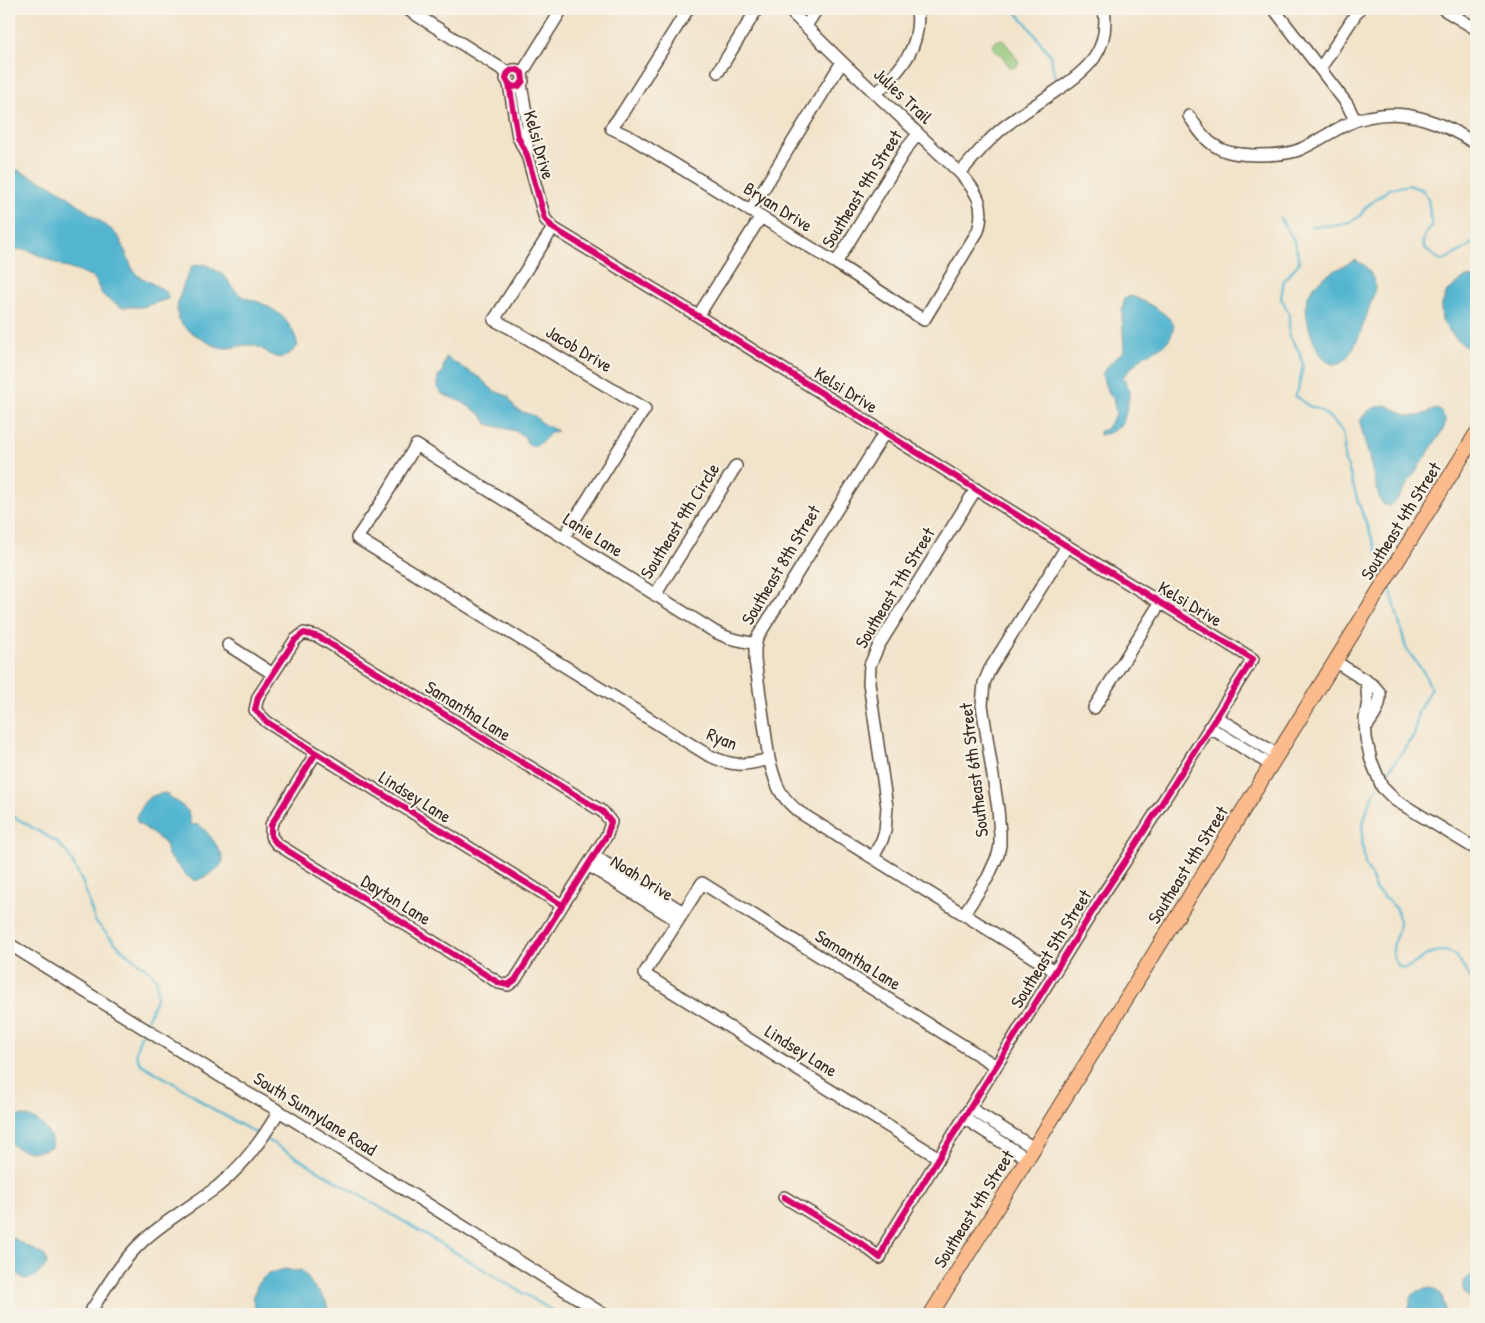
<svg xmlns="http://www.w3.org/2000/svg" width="1485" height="1323" font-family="'Patrick Hand',sans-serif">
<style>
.green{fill:#92c779;stroke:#66784c}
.water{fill:#52b5d0;stroke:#467077}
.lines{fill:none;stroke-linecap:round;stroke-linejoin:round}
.stream{stroke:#52b5d0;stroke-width:2.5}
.minor-casing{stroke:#564638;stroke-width:14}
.major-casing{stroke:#564638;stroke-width:16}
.minor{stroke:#fff;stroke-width:11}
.major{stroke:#fbbb8d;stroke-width:14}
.cycleway-casing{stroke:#f7f3e8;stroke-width:9}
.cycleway{stroke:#d6006c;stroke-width:6}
.labels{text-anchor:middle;stroke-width:4.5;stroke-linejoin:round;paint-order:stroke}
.street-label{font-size:18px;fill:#3b2a1e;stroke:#f7f3e8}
</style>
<rect width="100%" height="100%" fill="#f7f3e8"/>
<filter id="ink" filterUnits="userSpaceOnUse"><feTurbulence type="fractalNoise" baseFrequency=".02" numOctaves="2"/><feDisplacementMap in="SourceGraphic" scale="10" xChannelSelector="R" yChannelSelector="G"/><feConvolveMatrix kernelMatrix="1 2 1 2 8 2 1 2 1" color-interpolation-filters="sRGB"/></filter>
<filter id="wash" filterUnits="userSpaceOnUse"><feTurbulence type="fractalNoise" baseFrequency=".0096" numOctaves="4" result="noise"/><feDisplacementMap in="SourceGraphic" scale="20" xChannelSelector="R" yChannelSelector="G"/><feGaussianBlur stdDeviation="1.12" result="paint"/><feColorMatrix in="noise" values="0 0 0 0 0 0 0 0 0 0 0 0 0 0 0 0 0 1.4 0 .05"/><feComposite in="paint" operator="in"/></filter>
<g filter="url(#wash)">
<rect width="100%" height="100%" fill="#f2e3c9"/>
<path class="green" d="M1002,39L1011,50L1019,62L1016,67L1010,68L1002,56L995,51L992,46L996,41Z"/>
<path class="water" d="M9,166L50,185L61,191L113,231L120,239L132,268L137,275L166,291L168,299L142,307H121L106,298L101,293L96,281L91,276L65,267L27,250L9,249Z
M1355,260C1358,262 1362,263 1365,266C1369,269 1375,281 1375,286C1375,292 1372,299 1370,305C1366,318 1354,355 1342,362C1319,377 1300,312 1308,296C1316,278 1338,269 1355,260Z
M205,264C212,268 222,273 227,279C231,285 234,290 239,294C246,299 254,300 261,303C281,312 293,324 298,346C274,371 272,348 251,345C242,344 233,349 224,348C215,347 204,341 196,335C191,332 182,326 179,320C172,306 186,279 192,266Z
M1466,277L1476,278V354L1473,353L1455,338L1442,321L1441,307L1447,292Z
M1131,296C1147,302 1164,311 1174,324C1171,351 1151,347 1137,362C1132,367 1128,372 1123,376L1130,392L1125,416L1121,426L1109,433L1100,435L1099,431L1106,429L1116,414L1113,397L1108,394L1102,375L1104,371L1116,357L1124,351L1122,314L1124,299Z
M446,357L480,378L494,391L508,396L515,408L520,411L535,416L543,424L558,431L551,432C545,440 529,457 525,437L515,431L487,424L482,415L462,402L442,394L438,388V376L442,373Z
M1386,405L1408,416H1419L1436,409L1441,411L1446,421L1443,430L1397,500L1390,506L1384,505L1380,500L1360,423C1363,411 1376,406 1386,405Z
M165,793L185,808L188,811L191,825C193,825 196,824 199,825C206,829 223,852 223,860C221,870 203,878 195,881L187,876L167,854L165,843L137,822L136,817C144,802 146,795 165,793Z
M19,1116C36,1115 51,1129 52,1146C38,1155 21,1152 9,1143V1119Z
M9,1236L45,1256L47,1264C40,1272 35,1280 24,1279L20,1276L9,1261Z
M286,1269L294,1271L301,1270C306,1274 308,1278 311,1283C319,1294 330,1300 327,1314H256L253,1299L258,1283L268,1273Z
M1476,1271V1301L1475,1302L1464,1293C1462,1278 1466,1279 1476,1271Z
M1432,1288L1441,1294L1445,1307V1314H1407C1413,1295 1408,1291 1432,1288Z"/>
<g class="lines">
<path class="stream" d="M1013,9L1026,23L1050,55L1056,81
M1280,218L1293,239L1299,258V263L1284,280L1281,298L1289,313V336L1299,351L1303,365L1298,390L1295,395C1299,398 1303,402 1307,405C1310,407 1314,407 1318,409C1325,413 1340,426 1343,433C1347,444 1340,458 1348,467L1358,502L1385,572
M1311,226L1338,225L1349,222L1359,217L1366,207L1389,189L1408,185L1423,190L1428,199L1432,227C1414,242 1426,252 1442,261L1461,251L1476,241
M1382,780L1412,738L1415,732L1418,712L1431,688L1424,673L1406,648L1389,584
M1378,786L1369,803L1363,824L1362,840L1365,864L1371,876L1375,889L1397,909C1398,914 1399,919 1399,924C1398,936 1390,946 1394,958C1401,979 1416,961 1427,955C1434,951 1446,949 1453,954C1461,960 1471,980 1476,989
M9,814L57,842L68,854L83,883L95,921L120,948L150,971L157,979V997L145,1025
M142,1033C138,1044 132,1054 141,1064L194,1095L206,1105L259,1135
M266,1139L558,1314"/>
</g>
</g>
<g filter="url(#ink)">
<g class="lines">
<g class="minor-casing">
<path id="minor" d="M407,9L508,73
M688,9L623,112L611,128L630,137L836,263L924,320L978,231C986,205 977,192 960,173L842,62L788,9
M1274,9L1347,104L1355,120
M1443,9L1476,29
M806,26L817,9
M1320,69L1359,9
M718,72L757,9
M522,73L562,9
M509,84L513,87L519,86L523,81L522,73C515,67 507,70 506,79L509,84L518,137L527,155L545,219L553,228L698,316L1067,546L1253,659L1124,863L1104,893L887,1241L880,1258L862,1244L784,1197
M521,84L528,125L527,153
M876,94C901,68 922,48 917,9
M1189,116C1197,127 1204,140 1217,147C1233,158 1286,157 1303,148C1325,138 1343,122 1368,117C1408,108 1444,123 1476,144
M960,173C975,156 990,137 1008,124C1024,112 1040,102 1056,91C1088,70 1110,51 1104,9
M750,211L842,62
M553,228L494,320L510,328L645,409L632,428L564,537
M836,263L906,149L918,134
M698,316L760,218
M655,595L736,466
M756,644L729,638L715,632L416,445L381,503L357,538L708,755C733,767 743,766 769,759C776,784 778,795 799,812L1055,971
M228,645L273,674
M1336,662L1374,686L1380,693C1381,706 1373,719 1365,728
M1366,680L1368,701L1365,719L1366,738L1371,760L1382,787L1395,800L1476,849
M1094,708L1160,603
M1216,717L1278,755
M1209,727L1271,765
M316,753L271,825V836L277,844L499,983L508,985L515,980L607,835L611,822L603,812L319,637L304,633L295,640L273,674L258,697L255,710L267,722L316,753L562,905
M769,759L755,660V648L757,638L885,432
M594,856L683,912
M873,858L882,840L885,831L887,807L869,683L870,665L879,645L976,489
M588,865L678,921
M964,914L988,877L998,855L1000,845V834L998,809L982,705L984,683L990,669L1067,546
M9,944L244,1091L279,1111L603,1314
M970,1108L1034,1148
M964,1118L1028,1159
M939,1158L644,974L702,883L996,1066
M89,1314C105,1289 121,1261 143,1241C166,1220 193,1205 217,1187C243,1166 263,1139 279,1111"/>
</g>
<g class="major-casing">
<path id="major" d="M931,1314L1476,434"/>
</g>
<use href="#minor" class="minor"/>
<use href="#major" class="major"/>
<g class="cycleway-casing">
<path id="cycleway" d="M509,84L513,87L519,86L523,81L522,73C515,67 507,70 506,79L509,84L518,137L527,155L545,219L553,228L698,316L1067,546L1253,659L1124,863L1104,893L887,1241L880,1258L862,1244L784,1197
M316,753L271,825V836L277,844L499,983L508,985L515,980L607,835L611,822L603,812L319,637L304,633L295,640L273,674L258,697L255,710L267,722L316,753L562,905"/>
</g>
<use href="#cycleway" class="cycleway"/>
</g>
</g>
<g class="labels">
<g class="street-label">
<text transform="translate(903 96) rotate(43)" y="6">Julies Trail</text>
<text transform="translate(539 145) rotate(74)" y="6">Kelsi Drive</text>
<text transform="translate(862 189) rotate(-58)" y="6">Southeast 9th Street</text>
<text transform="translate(778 207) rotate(32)" y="6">Bryan Drive</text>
<text transform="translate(579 349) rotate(31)" y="6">Jacob Drive</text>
<text transform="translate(846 390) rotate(32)" y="6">Kelsi Drive</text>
<text transform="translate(680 521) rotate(-58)" y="6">Southeast 9th Circle</text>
<text transform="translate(1401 521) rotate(-58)" y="6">Southeast 4th Street</text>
<text transform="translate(593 535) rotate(32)" y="6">Lanie Lane</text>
<text transform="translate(781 565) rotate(-59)" y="6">Southeast 8th Street</text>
<text transform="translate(895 588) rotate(-59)" y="6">Southeast 7th Street</text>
<text transform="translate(1190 604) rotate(31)" y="6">Kelsi Drive</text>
<text transform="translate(468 711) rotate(32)" y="6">Samantha Lane</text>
<text transform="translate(722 739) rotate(22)" y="6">Ryan</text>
<text transform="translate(974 770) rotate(-97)" y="6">Southeast 6th Street</text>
<text transform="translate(415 797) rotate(32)" y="6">Lindsey Lane</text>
<text transform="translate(1188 865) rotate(-58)" y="6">Southeast 4th Street</text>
<text transform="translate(642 878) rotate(32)" y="6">Noah Drive</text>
<text transform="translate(396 900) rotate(32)" y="6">Dayton Lane</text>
<text transform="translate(1051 949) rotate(-58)" y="6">Southeast 5th Street</text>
<text transform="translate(858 960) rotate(32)" y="6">Samantha Lane</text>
<text transform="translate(801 1051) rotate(32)" y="6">Lindsey Lane</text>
<text transform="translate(315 1114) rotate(32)" y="6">South Sunnylane Road</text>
<text transform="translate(974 1209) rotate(-58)" y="6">Southeast 4th Street</text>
</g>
</g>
<rect width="1485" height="1323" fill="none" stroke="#f7f3e8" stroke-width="30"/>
</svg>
